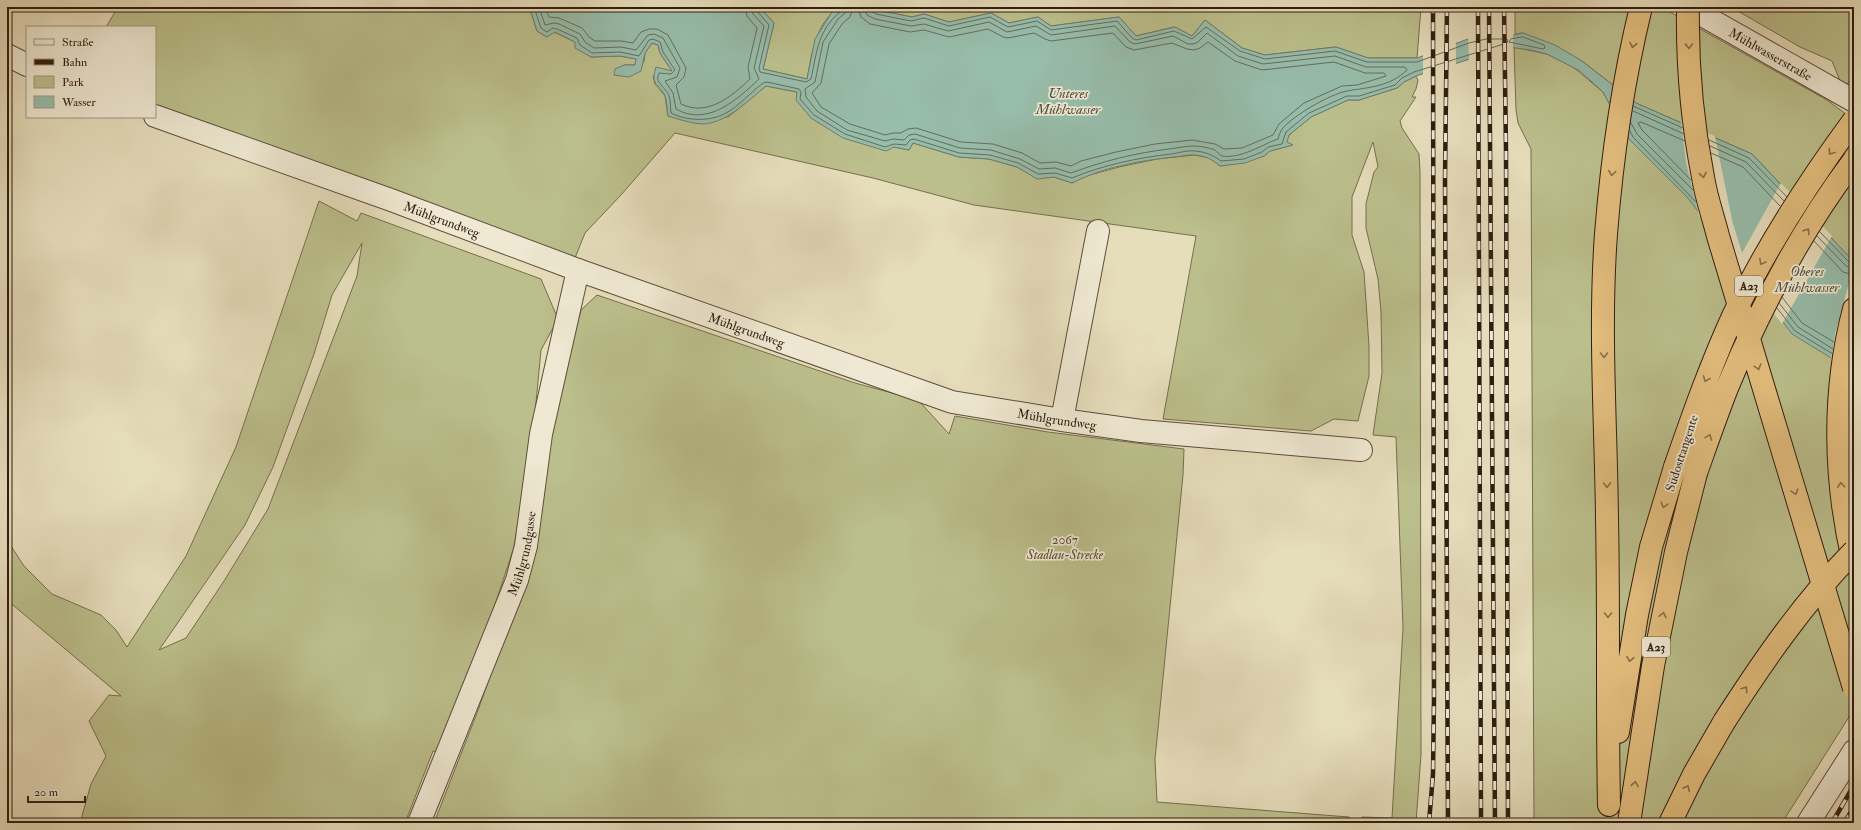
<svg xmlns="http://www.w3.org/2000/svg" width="1861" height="830" font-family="'IM FELL Double Pica',serif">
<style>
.green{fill:#bbbf8c;stroke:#766e4e;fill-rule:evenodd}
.water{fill:#97bdab;stroke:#6e7d6d}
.pier{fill:#e6ddbb}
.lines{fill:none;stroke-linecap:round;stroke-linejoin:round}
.shore{stroke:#646d5e;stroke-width:1}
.street-casing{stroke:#5e4d3b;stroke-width:24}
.highway-casing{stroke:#301d10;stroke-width:24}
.street{stroke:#efe9d3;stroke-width:22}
.highway{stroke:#e3be7e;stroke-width:22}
.rail-casing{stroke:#301d10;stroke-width:4.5}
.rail{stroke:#efe9d3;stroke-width:3;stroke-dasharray:9;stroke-linecap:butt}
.highway-bridge-casing{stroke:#301d10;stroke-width:24;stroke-linecap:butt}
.highway-bridge{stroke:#e3be7e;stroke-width:22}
.oneway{stroke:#8a6e47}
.labels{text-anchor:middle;stroke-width:3.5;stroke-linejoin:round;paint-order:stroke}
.shield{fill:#efe9d3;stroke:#695a4a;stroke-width:1}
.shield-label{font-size:12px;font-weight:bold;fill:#301d10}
.street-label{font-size:13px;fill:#301d10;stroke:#efe9d3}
.park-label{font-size:13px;font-style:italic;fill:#5a4e35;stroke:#efe9d3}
.water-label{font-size:14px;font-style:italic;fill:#4f4d3e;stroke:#efe9d3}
</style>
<rect width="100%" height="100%" fill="#e6ddbb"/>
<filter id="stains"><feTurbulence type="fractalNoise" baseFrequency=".005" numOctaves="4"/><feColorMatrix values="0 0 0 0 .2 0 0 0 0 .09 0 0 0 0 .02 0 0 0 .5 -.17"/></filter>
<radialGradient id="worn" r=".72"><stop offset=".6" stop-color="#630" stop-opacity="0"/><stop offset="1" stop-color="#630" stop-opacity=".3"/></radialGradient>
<path class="green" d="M118,7H525L531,12L537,31L547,37L554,32L575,42L591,57L620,56L636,59L635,65H624L614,75L644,62L645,53L652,43L658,45L660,53L672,71L653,76L655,84L665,96L668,116L728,117L766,86L797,92L894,147L909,150L913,143L959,157L989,159L1017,167L1037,178L1054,177L1072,183L1086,176L1119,167L1157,159L1194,155L1211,158L1220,166L1264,156L1270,151L1292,145L1286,142L1289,135L1311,117L1348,100H1359L1397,88L1404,82L1416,76L1418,80L1416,89L1412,97H1416L1400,121L1402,128L1419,154L1420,173L1421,754L1416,823H1364L1362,817L1392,818L1403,628L1396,437L1373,435L1382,373L1381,312L1378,279L1366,228V204L1374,172L1378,167L1373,142L1352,197V235L1364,272L1369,346V376L1358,421L1334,419L1311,431L1163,419L1196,236L974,205L873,178L675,133L621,195L585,233L575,258L155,105V27H106Z
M759,7H840C816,22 812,52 807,79L763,69L774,23Z
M871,7H1421L1417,58H1368L1336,47L1265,55L1242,48L1205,20L1192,36L1174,27L1136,36L1119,17L1051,26L1038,17L1009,23L991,13L949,22L924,14L912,17L876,10Z
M1515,7H1661L1827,100L1854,120V262L1752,154L1636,103L1582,61L1523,33L1515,34Z
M1731,7H1854V76L1843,88L1832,61L1800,47Z
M1514,47L1547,54L1572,66L1603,92L1629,139L1687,197L1854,372V709L1782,823H1534L1531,149L1518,123L1516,110Z
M319,201L357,221L361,213L541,279L558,319L541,350L535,413L514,547L491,617L441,752L433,751L405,823H80L91,784L106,756L89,721L109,695L121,696L7,600V540L24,566L52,594L101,615L116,630L127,647L186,556L236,447ZM362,243L357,276L268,509L224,581L186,638L159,650L245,525L273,467L314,354L332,295Z
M597,295L855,383L918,400L949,434L955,416L1048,432L1184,449L1183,475L1155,759L1157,802L1349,817L1351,823H434L477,713L524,582L556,405L581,310Z"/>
<path class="water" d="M525,7H759L774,23L763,69L807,79L815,39L832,12L840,7H871L877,10L912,17L924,14L949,22L991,13L1009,23L1038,17L1051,26L1119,17L1136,36L1175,27L1192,36L1205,20L1242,48L1265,55L1336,47L1368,58H1417L1468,39L1485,35H1514L1523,33L1555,45L1582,61L1636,103L1752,154L1854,262V372L1792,334L1687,197L1629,139L1603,92L1580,71L1547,54L1531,50L1508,47L1416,76L1404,82L1397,88L1359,100H1348L1311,117L1289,135L1287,142L1293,145L1270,151L1264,156L1245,163L1220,166C1212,159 1205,156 1195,155C1188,154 1180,157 1173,157C1139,161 1103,167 1072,183L1054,177L1037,179L1017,167L989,159L959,157L913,143L909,150L894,147L886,151L843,138L811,118L796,100L797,92L766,86C749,100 724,125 701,124C690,123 678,119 668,116C667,110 667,102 665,96C659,83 650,85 656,67L672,71L660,53L658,45L652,43L645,53L641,71L629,77L614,75L615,69L624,65H635L636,59L620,56L591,57L575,48V42L555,32L547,37L537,31L531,12Z"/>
<path class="pier" d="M1485,33H1513V49H1508L1469,61L1468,37Z
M1456,41V65L1423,76V54Z
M1681,121L1715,136L1732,220L1742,253L1781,183L1832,236L1782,324L1699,216L1686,162Z
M1854,265V374L1831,360L1835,334Z"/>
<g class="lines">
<path class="shore" d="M532,7L535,10L541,28L547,32L553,28L557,29L577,38L580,45L592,53L620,52L639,56L649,40L653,39L660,42L663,52L675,70L671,74L659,73C654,83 666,87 669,96C671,101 670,107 671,113C687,121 710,122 726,113C739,106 751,92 763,83L767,82L799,89L801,92L800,99L814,115L845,134L885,147L894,144L906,145L910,140L914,139L959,153L990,155L1018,163L1038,174L1055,173L1072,178C1103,165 1137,158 1171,154C1178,153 1188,150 1195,151C1206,152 1213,155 1221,161L1244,159L1262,152L1268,147L1282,144L1286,132L1309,113L1347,96H1359L1395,85L1402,78L1414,72L1507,43L1508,41L1507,39H1486L1469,43L1417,62H1367L1335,51L1265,59L1240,51L1206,27L1192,39L1174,31L1136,40L1132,38L1117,21L1051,30L1037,21L1008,27L990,17L949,26L924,18L911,21L876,14L871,11L869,7
M539,7L545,25L554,23L559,24L580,34L585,42L594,48L621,47L636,50L648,35L654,34L663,38L680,68L677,77L665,81L673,93L676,109C707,127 737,100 759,79L754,68L764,26L753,14L751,7
M545,7L549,17L559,18L582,28L590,38L595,41H621L633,43L641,32L649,29H657L668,35L686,68L684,77L676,85L681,104C708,117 732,96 750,79L748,67L757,28L747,16L745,7
M756,7L757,11L769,25L759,68L760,72L806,82L811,79C817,51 818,30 841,11L842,7
M847,7L845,13L838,19L823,42L815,82L805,89L806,97L817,111L847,130L885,141L893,139L904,140L909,135L915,134L960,148L991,150L1020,159L1039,169L1055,168L1071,173C1103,161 1135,153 1169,149C1177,148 1186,146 1194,146C1200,146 1210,148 1215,150C1217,152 1220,155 1222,156C1241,159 1261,145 1278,139C1279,136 1280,131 1283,128C1293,116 1330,94 1347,91C1370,87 1389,87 1407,70L1405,67H1366L1335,56L1263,64L1238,56L1207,33L1198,42L1193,44H1188L1173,36L1135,44L1130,42L1115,26L1051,35L1036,26L1007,32L989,22L948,31L924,24L911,26L875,19L867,15L864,7
M853,7L850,17L842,24L829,44L821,83L812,93L821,107L850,124L885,135L893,133H901L908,129L916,128L961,142L993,144L1022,153L1040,163L1056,162L1071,166L1081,161L1116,152L1155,144L1192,140L1215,144L1224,149L1242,148L1273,135L1279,124L1304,103L1342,86L1357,85L1386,76L1384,73H1365L1334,62L1262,70L1235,61L1208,42L1200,48L1194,50L1187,49L1172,43L1134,50L1126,47L1113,33L1051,41L1045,39L1034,33L1008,38L1003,37L988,29L949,37L924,30L910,32L870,24L861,17L858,7
M1523,37L1544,45L1545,48L1543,49L1509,42L1511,39Z
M1633,106L1683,128
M1633,111L1684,134
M1631,123L1637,134L1693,190
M1630,131L1633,137L1696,202
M1709,140L1749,158L1787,197
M1685,141L1641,122L1638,123L1642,130L1691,180
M1710,146L1746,162L1784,201
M1711,153L1743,167L1780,206
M1820,232L1850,263L1854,264
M1817,236L1846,266L1854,269
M1814,241L1843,272L1854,275
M1782,297L1802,323L1834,342
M1779,303L1798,327L1833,349
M1777,308L1795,331L1833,354"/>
<g class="street-casing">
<g id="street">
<path id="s1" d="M1688,7L1854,101"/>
<path d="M7,55L27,65"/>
<path id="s2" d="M155,116L391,200L578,270L952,402L1062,420L1141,431L1361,450"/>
<path d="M1062,420L1098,231"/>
<path id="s3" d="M419,823L517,580L526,546L541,434L578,270"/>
<path d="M1808,823L1854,751"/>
</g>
</g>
<g class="highway-casing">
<path id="highway" d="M1854,309C1832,392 1834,481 1854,564
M1618,732L1637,615L1651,547L1675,467
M1609,805C1607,710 1609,615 1607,519C1606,424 1599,328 1606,234C1612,158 1623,81 1641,7
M1629,823L1653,666L1676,552L1696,473
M1670,823L1694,774L1724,722"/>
</g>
<use href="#street" class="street"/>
<use href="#highway" class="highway"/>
<g class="rail-casing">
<path id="rail" d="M1447,7L1445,180L1448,823
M1478,7L1481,823
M1489,7L1495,823
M1504,7L1506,150L1508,823
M1429,823L1433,774L1434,698L1433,7
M1832,823L1854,785
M1844,823L1854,807"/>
</g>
<use href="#rail" class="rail"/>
<g class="highway-bridge-casing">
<path id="highway-bridge" d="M1688,7C1687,64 1692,121 1703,177C1706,197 1713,216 1718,236L1854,688
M1675,467C1693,415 1711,364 1734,314C1767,246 1809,181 1854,120
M1696,473C1706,445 1716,416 1727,388C1760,308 1802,229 1854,160
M1724,722C1763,661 1804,602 1854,551"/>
</g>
<use href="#highway-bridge" class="highway-bridge"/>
</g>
<defs><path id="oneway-chevron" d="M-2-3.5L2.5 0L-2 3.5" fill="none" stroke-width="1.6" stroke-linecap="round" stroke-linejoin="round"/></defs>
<g class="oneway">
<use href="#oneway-chevron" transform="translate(1633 45) rotate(101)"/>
<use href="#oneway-chevron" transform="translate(1689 46) rotate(88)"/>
<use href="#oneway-chevron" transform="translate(1831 152) rotate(126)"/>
<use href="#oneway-chevron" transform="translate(1612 173) rotate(97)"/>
<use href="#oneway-chevron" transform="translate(1703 175) rotate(79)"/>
<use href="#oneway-chevron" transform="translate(1807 231) rotate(-58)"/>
<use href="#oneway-chevron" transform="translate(1762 262) rotate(118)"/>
<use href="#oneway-chevron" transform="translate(1604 355) rotate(89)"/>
<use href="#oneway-chevron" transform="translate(1758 367) rotate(73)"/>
<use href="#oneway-chevron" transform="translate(1706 379) rotate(112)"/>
<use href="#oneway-chevron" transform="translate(1709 437) rotate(-70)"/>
<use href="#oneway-chevron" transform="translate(1607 485) rotate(89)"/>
<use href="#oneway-chevron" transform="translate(1841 485) rotate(-95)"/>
<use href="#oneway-chevron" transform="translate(1795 492) rotate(73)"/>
<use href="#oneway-chevron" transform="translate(1664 505) rotate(106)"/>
<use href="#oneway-chevron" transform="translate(1608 615) rotate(91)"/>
<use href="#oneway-chevron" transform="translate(1663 615) rotate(-78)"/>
<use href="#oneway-chevron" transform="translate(1630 659) rotate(100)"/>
<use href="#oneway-chevron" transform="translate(1745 689) rotate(-57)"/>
<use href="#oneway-chevron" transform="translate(1635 784) rotate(-81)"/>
<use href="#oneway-chevron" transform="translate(1687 788) rotate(-64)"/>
</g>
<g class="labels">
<g class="shield">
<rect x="1735" y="276" width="28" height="20" rx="3"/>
<rect x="1642" y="637" width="28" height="20" rx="3"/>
</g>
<g class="shield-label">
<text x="1749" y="290">A23</text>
<text x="1656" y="651">A23</text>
</g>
<g class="street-label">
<text dy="5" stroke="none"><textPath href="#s1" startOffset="95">Mühlwasserstraße</textPath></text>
<text dy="5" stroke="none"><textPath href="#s2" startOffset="305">Mühlgrundweg</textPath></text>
<text dy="5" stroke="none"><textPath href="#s2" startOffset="629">Mühlgrundweg</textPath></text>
<text dy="5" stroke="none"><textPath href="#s2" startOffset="953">Mühlgrundweg</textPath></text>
<text transform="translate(1681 453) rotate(-72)" y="5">Südosttangente</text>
<text dy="5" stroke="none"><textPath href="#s3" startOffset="289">Mühlgrundgasse</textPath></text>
</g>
<g class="park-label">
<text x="1065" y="544">2067<tspan x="1065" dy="15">Stadlau-Strecke</tspan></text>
</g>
<g class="water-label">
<text x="1068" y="98">Unteres<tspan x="1068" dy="16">Mühlwasser</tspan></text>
<text x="1807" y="276">Oberes<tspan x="1807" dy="16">Mühlwasser</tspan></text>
</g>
</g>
<rect width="1861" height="830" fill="none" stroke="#e6ddbb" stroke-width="24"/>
<rect x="8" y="8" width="1845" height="814" fill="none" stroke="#301d10" stroke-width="2"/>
<rect x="12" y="12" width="1837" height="806" fill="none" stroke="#301d10"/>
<rect x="26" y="26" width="130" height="92" fill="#efe9d3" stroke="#a39785"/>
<rect x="34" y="39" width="20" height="6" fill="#efe9d3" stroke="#a39785"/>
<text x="62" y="46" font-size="12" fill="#301d10">Straße</text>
<rect x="34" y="59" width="20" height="6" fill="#301d10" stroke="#a39785"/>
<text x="62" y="66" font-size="12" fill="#301d10">Bahn</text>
<rect x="34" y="76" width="20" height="12" fill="#bbbf8c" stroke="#a39785"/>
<text x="62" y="86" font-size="12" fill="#301d10">Park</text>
<rect x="34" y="96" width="20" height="12" fill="#97bdab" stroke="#a39785"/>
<text x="62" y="106" font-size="12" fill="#301d10">Wasser</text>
<path d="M28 796v6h57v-6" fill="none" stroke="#301d10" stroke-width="2"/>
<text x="34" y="796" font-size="12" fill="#301d10" stroke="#efe9d3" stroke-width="3" paint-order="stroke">20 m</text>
<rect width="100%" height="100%" filter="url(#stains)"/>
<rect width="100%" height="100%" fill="url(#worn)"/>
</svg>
